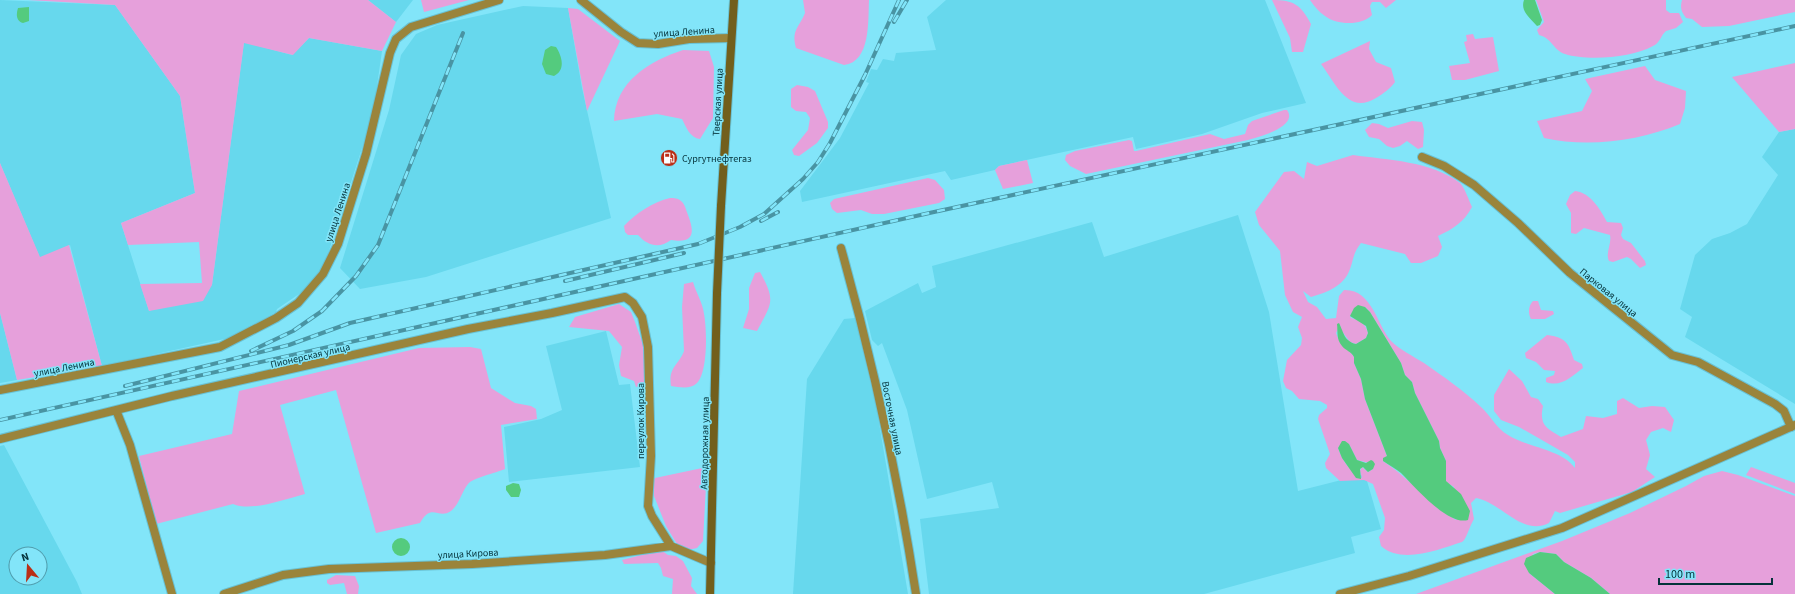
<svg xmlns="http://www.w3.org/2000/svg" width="1795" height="594" font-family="'Source Sans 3',sans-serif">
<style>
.built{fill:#67d8ed;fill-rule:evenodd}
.green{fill:#e6a0db;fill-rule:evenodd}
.water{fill:#54cb7e}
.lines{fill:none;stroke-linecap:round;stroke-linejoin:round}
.minor-casing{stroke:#69c1d3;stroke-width:10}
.tertiary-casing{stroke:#69c1d3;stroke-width:10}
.secondary-casing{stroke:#69c1d3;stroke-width:10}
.minor{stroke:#9a843b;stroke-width:8}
.tertiary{stroke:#9a843b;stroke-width:8}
.secondary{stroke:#725f1c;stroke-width:8}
.rail-casing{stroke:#4994a3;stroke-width:4}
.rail{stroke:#82e5f9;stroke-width:2.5;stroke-dasharray:8;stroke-linecap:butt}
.secondary-bridge-casing{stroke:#69c1d3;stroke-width:10;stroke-linecap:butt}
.secondary-bridge{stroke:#725f1c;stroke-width:8}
.labels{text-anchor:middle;stroke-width:3;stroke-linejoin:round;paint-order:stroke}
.street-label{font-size:10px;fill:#04323a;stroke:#82e5f9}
.poi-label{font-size:10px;fill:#04323a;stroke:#82e5f9;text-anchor:start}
</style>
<rect width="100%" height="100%" fill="#82e5f9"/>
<path class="built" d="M0,0L115,5L180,96L195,193L121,223L149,311L212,285L244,42L292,55L309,38L382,51L373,114L327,257L319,275L305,290L277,309L276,312L229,338L102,366L70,245L40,258L0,163Z
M368,0H413L396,22Z
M946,0H1265L1306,103L1262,113L1202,134L1136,149L1133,137L999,166L995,170L951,180L945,171L802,202L800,191L840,138L869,83L866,82L871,69L877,70L883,59L894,61L896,53L936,50L927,17Z
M523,6L568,8L582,88L611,218L426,277L360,289L340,268L389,110L401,55L416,34L437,25Z
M1795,129V404L1685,337L1692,317L1680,309L1695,255L1712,239L1730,233L1747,224L1778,175L1762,157L1779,132Z
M1238,215L1269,312L1298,491L1365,474L1381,529L1351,537L1355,553L1204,594H929L920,519L999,508L992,482L927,499L907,410L882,343L878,346L872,340L865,311L918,283L922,293L936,287L932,266L1092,222L1104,257Z
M0,313L17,380L0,383Z
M855,318L877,411L908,594H793L807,379L844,319Z
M606,331L619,385L630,384L640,467L509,482L504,427L541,419L562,410L546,346Z
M4,445L77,582L82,594H0V446ZM16,554H40V578H16Z"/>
<path class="green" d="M28,0H368L396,22L382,51L309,38L293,55L244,43L212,285L203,301L149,311L140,284L202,283L199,242L128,245L121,223L195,193L180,96L115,5Z
M421,0H469L424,12Z
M803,0H869C868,20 871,62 844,65L796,48C791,30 799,28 805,13Z
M1272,0C1294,0 1301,5 1311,24L1303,52H1292L1290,38Z
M1310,0H1396L1386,8L1380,2H1372L1370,6L1372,15C1362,26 1336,25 1325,16C1319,12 1314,6 1310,0Z
M1536,0H1666V10L1670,13H1679L1683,22L1676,28L1666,31C1661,35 1660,43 1653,46C1632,58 1587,61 1565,54C1553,50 1552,38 1539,35L1537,30L1544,22Z
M1682,0H1795V12L1729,26L1702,27L1692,19L1686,18C1681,11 1680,8 1682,0Z
M568,8L578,9L620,41L587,111Z
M1473,34L1475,39L1493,37L1499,71L1465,80H1452L1449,66L1470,63L1464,42L1467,41L1466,35Z
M1370,41L1369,49L1376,62L1391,68L1395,82C1390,89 1384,93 1376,98C1348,115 1336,84 1321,64Z
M683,50L709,51L714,67L713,118L700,139C690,138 686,127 682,119L657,114L614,121C615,81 650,61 683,50Z
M1795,63V129L1779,132L1732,77Z
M1645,66L1655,80L1686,91L1685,108L1680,124C1639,141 1588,148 1544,138L1537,121L1582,111L1592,91L1585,79Z
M797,85L808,87L815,91L828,122V128L817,143L799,156L794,155L792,150L808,130L810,118L806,112L796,111L791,107V89Z
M1284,110H1287C1299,127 1258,137 1248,140L1086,174L1070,166L1065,160L1066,155L1075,151L1129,140L1132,141L1134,151H1136L1210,134L1224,139L1245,134L1248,125L1252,121Z
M1412,121L1422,122L1424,130L1423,147L1418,149L1407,141L1400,146L1393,148L1387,146L1379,139L1369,137L1365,130L1372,123L1379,124L1388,128Z
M1353,155C1388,160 1431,161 1460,183C1465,188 1469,201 1472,207C1464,222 1453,229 1438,236L1442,247L1438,256L1421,263H1411L1405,254L1361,243C1353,253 1354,258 1350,269C1344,286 1328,292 1311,297L1303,291L1308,302L1317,307L1326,319L1336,318L1339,296L1344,290C1372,289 1377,325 1391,341C1400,350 1413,356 1424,363C1444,377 1463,390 1481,407C1491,416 1496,428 1508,435C1529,448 1561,449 1575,468V462L1568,455L1519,427L1501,420L1494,411V395L1509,369L1522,381L1531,397L1538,399L1543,406C1539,425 1546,428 1561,437L1583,429L1586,416L1603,418L1617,414V401L1623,398L1639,408L1652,406L1665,407L1674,420L1671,432L1663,428L1651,432L1646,440L1650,455L1646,469L1655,477L1632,492L1560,513L1555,511L1549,523C1522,537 1501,502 1476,498L1471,503L1474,519C1470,525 1466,540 1462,542C1440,549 1402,565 1381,546L1379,537L1384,530L1385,518L1373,484L1364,480L1340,481L1326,468L1325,463L1330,454L1318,419L1319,415L1327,408V405L1320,401L1299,399L1292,391L1286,388L1283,381L1287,360L1301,345L1302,338L1298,327L1302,317L1293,312L1285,295L1280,251L1259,225L1255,212L1284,172L1294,171L1304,179L1307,162L1317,166ZM1365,307L1370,312L1401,363L1405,375L1412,382L1415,393L1439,441L1440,448L1446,461V482L1454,487L1456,520C1429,503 1409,478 1383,461L1387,456L1365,399L1361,379L1354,363V357C1348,346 1341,348 1336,333L1340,325L1341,330L1350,342L1356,344L1366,338L1368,333C1365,323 1361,321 1351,318L1350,316L1353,312ZM1349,444L1357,460L1369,463L1373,469L1368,472L1362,467L1360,471L1362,478C1349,470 1343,462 1338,448Z
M1027,160L1033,183L1003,189L995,170L999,166Z
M0,163L40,257L69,245L102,366L17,380L0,313Z
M928,178L935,180L944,190L945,199L939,203L884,214H872L861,210L837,213L832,209L830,203L834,199Z
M1575,191C1591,193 1600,209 1607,222L1621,223L1623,228L1621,235L1623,239L1631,243L1645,261L1646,265L1640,268L1631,259L1627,257L1613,262L1609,261C1605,253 1612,244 1610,235L1584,228L1576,234L1571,233V213L1566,204L1570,195Z
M670,198C674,198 678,198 681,201C685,204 686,210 688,215C695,233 694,244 671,240C659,249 648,246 638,235H628L625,232L624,226C636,213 653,202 670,198Z
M760,272C776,301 772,303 757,331L743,328L749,309V288L755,273Z
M693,282C696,293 703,303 704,314C707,329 708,372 697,383C690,390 679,387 671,386C668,367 679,365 684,351L682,307L684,284Z
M1533,301H1538L1541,310L1553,311L1554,314L1545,319H1531C1528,314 1528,306 1533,301Z
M619,304L631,312L635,322L646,353L647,383L636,387L634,381L621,376L619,365L622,347L609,331L569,327L575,317Z
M1547,335C1566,337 1569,344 1574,360L1582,364L1583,368C1572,376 1561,388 1546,382V378L1554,375L1555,371L1544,370L1536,362L1526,358L1525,353Z
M470,347L481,349L491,388L515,403L531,406L536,409L537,419L501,425L505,469C496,473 472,478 468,484C462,491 459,505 451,511C438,520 432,502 420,523L376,533L336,390L280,405L305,494C285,499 252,512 233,504L156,524L139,456L232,434L239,391L419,348Z
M707,467L703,541L697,548L688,550L677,544L666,526L654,496L653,481L655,478Z
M1751,467L1795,483V494L1746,475Z
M1722,471L1738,475L1795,496V594H1610L1591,578L1564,562L1556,554L1540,552L1533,554L1529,573L1555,594H1416L1562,541L1630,513L1686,486L1704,476Z
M661,550L668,555L676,556L683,561L692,578L691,586L697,594H672L673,579L663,576L661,568L658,563L624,564L622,560Z
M336,575L355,576L359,586L358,594H347L344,583L330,585L327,583V580Z"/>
<path class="water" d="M1524,0H1535L1542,20L1540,25L1537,26C1530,18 1520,11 1524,0Z
M29,7V21L23,23C16,21 16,14 18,8Z
M551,46L556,47C562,56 566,70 554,76L546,74L542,64L545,50Z
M1358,305L1365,307L1370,312L1401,363L1405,375L1412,382L1415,393L1439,441L1440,448L1446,461V481L1461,494L1470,511L1468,520C1448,526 1415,487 1401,473C1396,469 1389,465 1383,461V458L1387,456L1365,399L1361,379L1354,363V357C1351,351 1346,351 1342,346C1336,339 1338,332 1337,324L1339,323C1344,333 1344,341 1356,344L1366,338L1368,333L1366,326L1350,316L1354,308Z
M1342,441H1345L1349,444L1357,460L1366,463L1371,460L1373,461L1375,464L1373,469L1368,472L1363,467L1360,469L1361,479L1356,478L1342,458L1338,448Z
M513,483L519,484L521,490L519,497H511L506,490V486Z
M392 547a9 9 0 1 1 18 0a9 9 0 1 1-18 0Z
M1540,552L1556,554L1564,562L1591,578L1610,594H1555L1529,573L1524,564L1526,558Z"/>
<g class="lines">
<g class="minor-casing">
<path id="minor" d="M581,0L621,32L638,43L658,44L689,39L731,38
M1422,157L1444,166L1474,185L1518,223L1570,273L1672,355L1698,362L1775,404L1784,411L1791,427
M841,248C873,362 898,477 916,594
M0,390L220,347L276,318L298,303L323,274L338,244L366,154L390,53L396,39L411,27L499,0
M116,410L130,445L172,594
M0,439L172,396L468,329L552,313L625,297L633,303L642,317L648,347L651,456L648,506L652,516L671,546
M224,594L283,575L329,569L472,564L605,555L671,546L711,563"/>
</g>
<g class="tertiary-casing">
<path id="tertiary" d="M1340,594L1409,576L1562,528L1795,425"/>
</g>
<g class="secondary-casing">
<path id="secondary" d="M721,206L734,0
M710,594L717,293"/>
</g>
<use href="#minor" class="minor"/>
<use href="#tertiary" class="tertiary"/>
<use href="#secondary" class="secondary"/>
<g class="rail-casing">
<path id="rail" d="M894,22L907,0
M761,221L778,212
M565,281L684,253
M251,351L293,331L322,311L356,276L378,245L463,33
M125,386L289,345L350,323L698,244L740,227L764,214L803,179L818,162L830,143L865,75L899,0
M0,420L934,212L1795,26"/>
</g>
<use href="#rail" class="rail"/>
<g class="secondary-bridge-casing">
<path id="secondary-bridge" d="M717,293L721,206"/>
</g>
<use href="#secondary-bridge" class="secondary-bridge"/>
</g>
<defs>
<g id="fuel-disc" transform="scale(0.9)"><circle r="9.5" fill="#ba2e16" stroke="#82e5f9"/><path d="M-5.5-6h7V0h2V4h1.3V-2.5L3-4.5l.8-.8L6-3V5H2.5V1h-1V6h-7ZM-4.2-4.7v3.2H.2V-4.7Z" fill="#fff"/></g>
</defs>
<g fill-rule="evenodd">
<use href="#fuel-disc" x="669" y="158"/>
</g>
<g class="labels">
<g class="street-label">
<text transform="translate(684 31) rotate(-4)" y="4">улица Ленина</text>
<text transform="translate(717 102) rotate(-87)" y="4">Тверская улица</text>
<text transform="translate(337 212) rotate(-72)" y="4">улица Ленина</text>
<text transform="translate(1609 292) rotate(39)" y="4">Парковая улица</text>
<text transform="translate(310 355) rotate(-13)" y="4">Пионерская улица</text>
<text transform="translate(64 367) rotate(-11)" y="4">улица Ленина</text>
<text transform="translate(893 418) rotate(79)" y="4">Восточная улица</text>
<text transform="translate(640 421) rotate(-90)" y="4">переулок Кирова</text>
<text transform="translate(704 443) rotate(-89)" y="4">Автодорожная улица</text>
<text transform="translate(468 553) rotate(-3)" y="4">улица Кирова</text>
</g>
<g class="poi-label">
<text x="682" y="162">Сургутнефтегаз</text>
</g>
</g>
<g transform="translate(28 566) rotate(342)"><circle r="19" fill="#82e5f9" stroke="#509dad"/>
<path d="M0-3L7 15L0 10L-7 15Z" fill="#ba2e16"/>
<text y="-6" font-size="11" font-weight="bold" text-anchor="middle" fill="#04323a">N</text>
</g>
<path d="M1659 578v6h113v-6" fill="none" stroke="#04323a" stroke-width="2"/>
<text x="1665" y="578" font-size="12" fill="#04323a" stroke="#82e5f9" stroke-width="3" paint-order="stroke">100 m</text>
</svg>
